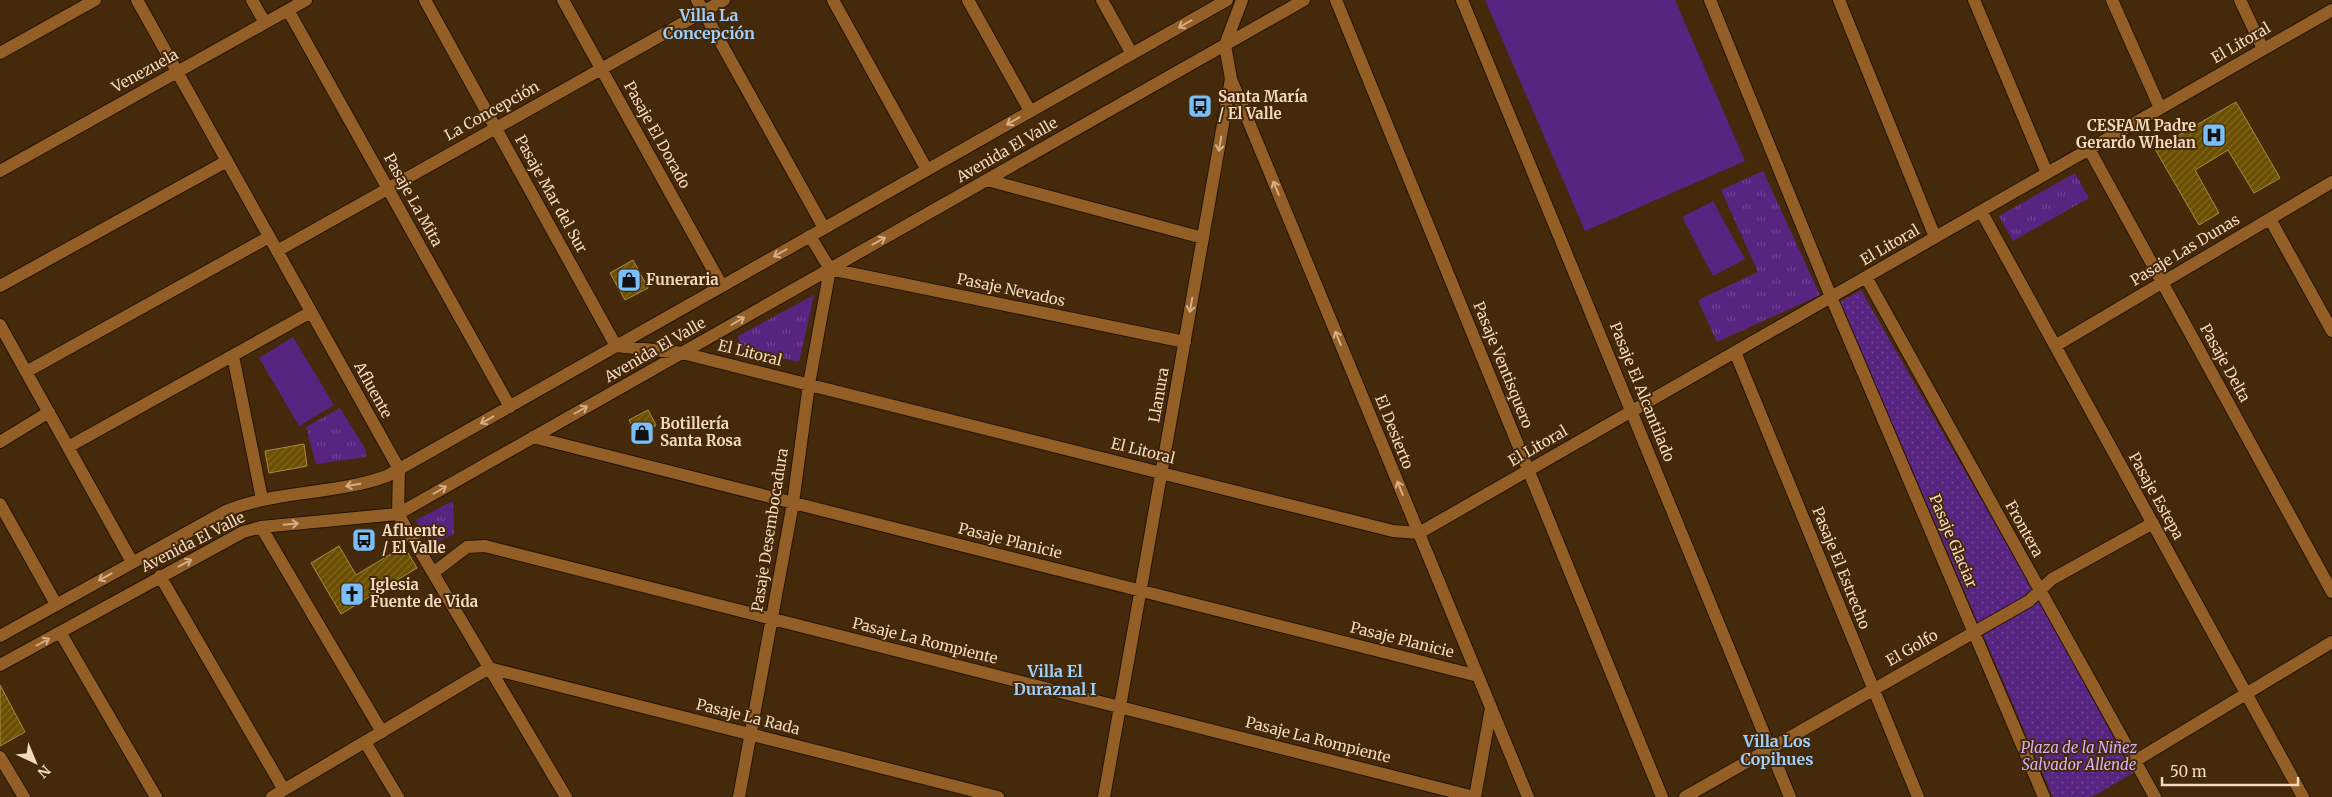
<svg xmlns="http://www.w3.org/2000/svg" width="2332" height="797" font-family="Merriweather,serif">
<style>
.grass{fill:url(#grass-tufts)}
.park{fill:url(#park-dots)}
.pitch{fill:#572581}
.building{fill:url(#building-hatch);stroke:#ab8a43}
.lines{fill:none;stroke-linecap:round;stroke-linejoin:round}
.minor-casing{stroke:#241404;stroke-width:14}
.minor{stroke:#935f27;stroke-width:12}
.oneway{stroke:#d3ae88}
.labels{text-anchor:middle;stroke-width:4;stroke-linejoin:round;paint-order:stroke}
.street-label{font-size:15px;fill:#f5d8bd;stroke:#44290b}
.poi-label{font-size:15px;font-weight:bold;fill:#f5d8bd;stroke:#44290b;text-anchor:start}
.park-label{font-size:15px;font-style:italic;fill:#d2affb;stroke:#44290b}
.neighbourhood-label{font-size:16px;font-weight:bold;fill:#9dcffa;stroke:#44290b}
</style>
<defs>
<pattern id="grass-tufts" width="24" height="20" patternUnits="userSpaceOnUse" patternTransform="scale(1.25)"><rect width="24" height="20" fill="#572581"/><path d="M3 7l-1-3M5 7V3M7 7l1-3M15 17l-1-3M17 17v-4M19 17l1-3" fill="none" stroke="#704491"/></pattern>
<pattern id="park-dots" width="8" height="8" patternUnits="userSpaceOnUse" patternTransform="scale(1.25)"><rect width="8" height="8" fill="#572581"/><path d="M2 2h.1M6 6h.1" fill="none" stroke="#704491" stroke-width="1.8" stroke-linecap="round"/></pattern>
<pattern id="building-hatch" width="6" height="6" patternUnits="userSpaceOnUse" patternTransform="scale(1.25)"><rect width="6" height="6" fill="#6b4e00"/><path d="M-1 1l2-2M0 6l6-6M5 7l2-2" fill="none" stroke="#816723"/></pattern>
</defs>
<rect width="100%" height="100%" fill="#44290b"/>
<path class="grass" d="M1763,171L1820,295L1717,342L1698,300L1758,272L1721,190Z
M2075,173L2089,198L2013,241L1999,216Z
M814,295L799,362L740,349L738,336Z
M340,408L366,450V457L316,464L306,427Z
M453,501L454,534L431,545L416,520Z"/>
<path class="park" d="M1861,290L2028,581L2133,773L2092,797H2053L1840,302Z"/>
<path class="pitch" d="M1485,0H1675L1745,161L1585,231Z
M1713,201L1745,259L1713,276L1682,217Z
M293,337L334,405L299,426L259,358Z"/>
<path class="building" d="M2236,102L2280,178L2254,193L2228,150L2195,170L2219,213L2199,225L2155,149Z
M633,260L648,288L625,300L610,273Z
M648,410L656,425L640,440L629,420Z
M304,444L307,466L269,473L265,451Z
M339,546L356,575L404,546L417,568L341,614L311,563Z
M0,685L25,732L0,746Z"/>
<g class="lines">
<g class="minor-casing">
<path id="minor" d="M137,0L399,469L398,514L566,797
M252,0L265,23
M425,0L616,346L682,353L1393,531L1419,533L2332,10
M563,0L722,286
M697,0L824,228
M833,0L927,170
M968,0L1030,111
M1102,0L1132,54
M1336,0L1662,797
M1462,0L1790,797
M1710,0L1831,297L2044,797
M1839,0L1935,237
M1974,0L2047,173
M2112,0L2160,108
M2240,0L2263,49
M288,10L510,407
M0,53L95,0
M1231,79L1528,797
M2089,149L2332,592
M0,171L306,0
M987,180L1203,238
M1981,211L2303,797
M2270,219L2332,331
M810,236L830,269
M277,251L724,0
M830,269L1185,342
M1866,277L2155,797
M0,286L227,161
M0,325L132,562
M2055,346L2332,182
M1735,352L1918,797
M233,356L262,499
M26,372L269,237
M533,437L1478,676
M0,442L49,412
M68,447L311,312
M0,504L56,604
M261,527L382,732
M433,573L467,547L485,546L1474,797
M160,576L284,790
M60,632L156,797
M0,636L226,511C277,490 335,495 387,476L1227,0
M0,665L243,532L261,527L398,514L1304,0
M365,742L398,797
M0,757L24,797
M2135,761L2332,642
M272,797L489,668L998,797
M739,797L793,503L809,384L830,269
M1104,797L1231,79L1225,45L1242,0
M1475,797L1491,708
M1685,797L2029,601L2052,579L2153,523"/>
</g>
<use href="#minor" class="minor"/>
</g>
<defs><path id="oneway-shaft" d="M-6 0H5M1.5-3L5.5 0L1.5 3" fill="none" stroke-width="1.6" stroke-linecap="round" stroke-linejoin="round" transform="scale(1.25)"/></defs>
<g class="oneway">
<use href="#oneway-shaft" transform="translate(1185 24) rotate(150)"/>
<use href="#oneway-shaft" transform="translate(1013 121) rotate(150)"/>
<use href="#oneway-shaft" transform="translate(1220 144) rotate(100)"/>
<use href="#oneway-shaft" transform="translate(1276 188) rotate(-112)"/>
<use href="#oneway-shaft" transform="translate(879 241) rotate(-29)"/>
<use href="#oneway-shaft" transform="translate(780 253) rotate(150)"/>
<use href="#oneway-shaft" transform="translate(1191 305) rotate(100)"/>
<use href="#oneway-shaft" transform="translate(738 321) rotate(-30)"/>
<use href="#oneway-shaft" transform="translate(1338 338) rotate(-112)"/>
<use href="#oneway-shaft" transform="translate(581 410) rotate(-30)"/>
<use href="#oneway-shaft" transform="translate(487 420) rotate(151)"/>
<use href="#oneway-shaft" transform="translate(353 485) rotate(171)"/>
<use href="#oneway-shaft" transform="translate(1400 488) rotate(-112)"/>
<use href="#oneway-shaft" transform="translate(440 490) rotate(-30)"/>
<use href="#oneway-shaft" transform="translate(291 524) rotate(-5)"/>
<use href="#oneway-shaft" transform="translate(185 563) rotate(-28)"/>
<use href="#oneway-shaft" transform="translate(105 577) rotate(151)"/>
<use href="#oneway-shaft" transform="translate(43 642) rotate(-28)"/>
</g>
<defs>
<g id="bus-square" transform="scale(1.25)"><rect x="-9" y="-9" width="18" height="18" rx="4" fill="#7abff8" stroke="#44290b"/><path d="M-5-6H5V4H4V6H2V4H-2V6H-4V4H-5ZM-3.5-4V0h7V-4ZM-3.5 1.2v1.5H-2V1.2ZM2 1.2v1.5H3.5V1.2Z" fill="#111"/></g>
<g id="hospital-square" transform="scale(1.25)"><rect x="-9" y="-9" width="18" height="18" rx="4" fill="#7abff8" stroke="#44290b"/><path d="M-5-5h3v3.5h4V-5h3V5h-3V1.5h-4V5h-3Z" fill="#111"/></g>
<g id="shop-square" transform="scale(1.25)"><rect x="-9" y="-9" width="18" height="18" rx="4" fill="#7abff8" stroke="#44290b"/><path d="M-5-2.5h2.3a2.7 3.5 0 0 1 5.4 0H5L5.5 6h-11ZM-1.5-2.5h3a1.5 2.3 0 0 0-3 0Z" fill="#111"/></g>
<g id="church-square" transform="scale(1.25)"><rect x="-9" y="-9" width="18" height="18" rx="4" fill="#7abff8" stroke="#44290b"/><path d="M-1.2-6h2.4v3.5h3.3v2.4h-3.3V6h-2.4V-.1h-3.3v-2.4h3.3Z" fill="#111"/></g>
</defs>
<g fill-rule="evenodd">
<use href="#bus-square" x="1200" y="106"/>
<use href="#hospital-square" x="2214" y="135"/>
<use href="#shop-square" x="629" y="280"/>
<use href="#shop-square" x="642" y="433"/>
<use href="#bus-square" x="364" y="540"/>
<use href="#church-square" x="352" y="594"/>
</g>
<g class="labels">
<g class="street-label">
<text transform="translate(2241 43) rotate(-30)" y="5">El Litoral</text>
<text transform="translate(145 71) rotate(-29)" y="5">Venezuela</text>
<text transform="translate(492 111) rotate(-29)" y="5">La Concepción</text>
<text transform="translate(657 135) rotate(61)" y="5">Pasaje El Dorado</text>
<text transform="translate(1007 150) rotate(-30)" y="5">Avenida El Valle</text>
<text transform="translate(551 194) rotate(61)" y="5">Pasaje Mar del Sur</text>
<text transform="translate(413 200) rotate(61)" y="5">Pasaje La Mita</text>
<text transform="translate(1890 245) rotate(-30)" y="5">El Litoral</text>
<text transform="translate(2185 250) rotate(-31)" y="5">Pasaje Las Dunas</text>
<text transform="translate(1011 290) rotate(12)" y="5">Pasaje Nevados</text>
<text transform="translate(655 350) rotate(-30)" y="5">Avenida El Valle</text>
<text transform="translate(750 353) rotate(14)" y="5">El Litoral</text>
<text transform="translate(2225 363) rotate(61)" y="5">Pasaje Delta</text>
<text transform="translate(1503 365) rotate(68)" y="5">Pasaje Ventisquero</text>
<text transform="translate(373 390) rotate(61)" y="5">Afluente</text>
<text transform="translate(1642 392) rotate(68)" y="5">Pasaje El Alcantilado</text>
<text transform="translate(1159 395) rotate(-80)" y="5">Llanura</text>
<text transform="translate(1394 432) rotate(68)" y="5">El Desierto</text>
<text transform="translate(1538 446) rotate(-30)" y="5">El Litoral</text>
<text transform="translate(1143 451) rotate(14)" y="5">El Litoral</text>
<text transform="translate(2156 496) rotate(61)" y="5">Pasaje Estepa</text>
<text transform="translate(2024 529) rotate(61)" y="5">Frontera</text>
<text transform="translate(770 530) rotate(-81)" y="5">Pasaje Desembocadura</text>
<text transform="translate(1010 541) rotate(14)" y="5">Pasaje Planicie</text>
<text transform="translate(1953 541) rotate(67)" y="5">Pasaje Glaciar</text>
<text transform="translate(193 542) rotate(-27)" y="5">Avenida El Valle</text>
<text transform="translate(1841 568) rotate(68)" y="5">Pasaje El Estrecho</text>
<text transform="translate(1402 640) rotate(14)" y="5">Pasaje Planicie</text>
<text transform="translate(925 641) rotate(14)" y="5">Pasaje La Rompiente</text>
<text transform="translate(1912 648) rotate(-30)" y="5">El Golfo</text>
<text transform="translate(748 717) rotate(14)" y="5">Pasaje La Rada</text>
<text transform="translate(1318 740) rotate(14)" y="5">Pasaje La Rompiente</text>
</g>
<g class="poi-label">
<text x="1218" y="102">Santa María<tspan x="1218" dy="17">/ El Valle</tspan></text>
<text x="2196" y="131" text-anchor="end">CESFAM Padre<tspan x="2196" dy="17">Gerardo Whelan</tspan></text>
<text x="646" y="285">Funeraria</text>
<text x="660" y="429">Botillería<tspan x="660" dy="17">Santa Rosa</tspan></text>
<text x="382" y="536">Afluente<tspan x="382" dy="17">/ El Valle</tspan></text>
<text x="370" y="590">Iglesia<tspan x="370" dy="17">Fuente de Vida</tspan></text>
</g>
<g class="park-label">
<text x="2079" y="753">Plaza de la Niñez<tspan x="2079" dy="17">Salvador Allende</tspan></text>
</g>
<g class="neighbourhood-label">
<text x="709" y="21">Villa La<tspan x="709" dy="18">Concepción</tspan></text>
<text x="1055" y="677">Villa El<tspan x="1055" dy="18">Duraznal I</tspan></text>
<text x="1777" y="747">Villa Los<tspan x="1777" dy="18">Copihues</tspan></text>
</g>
</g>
<g transform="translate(35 762) rotate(136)" stroke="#44290b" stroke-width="4" paint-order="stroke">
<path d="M0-4L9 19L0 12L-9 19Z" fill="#f5d8bd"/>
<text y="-8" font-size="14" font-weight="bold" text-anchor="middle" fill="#f5d8bd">N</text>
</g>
<path d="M2162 777v8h136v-8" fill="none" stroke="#f5d8bd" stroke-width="2.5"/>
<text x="2170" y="777" font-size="15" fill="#f5d8bd" stroke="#44290b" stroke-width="4" paint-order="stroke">50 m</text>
</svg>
